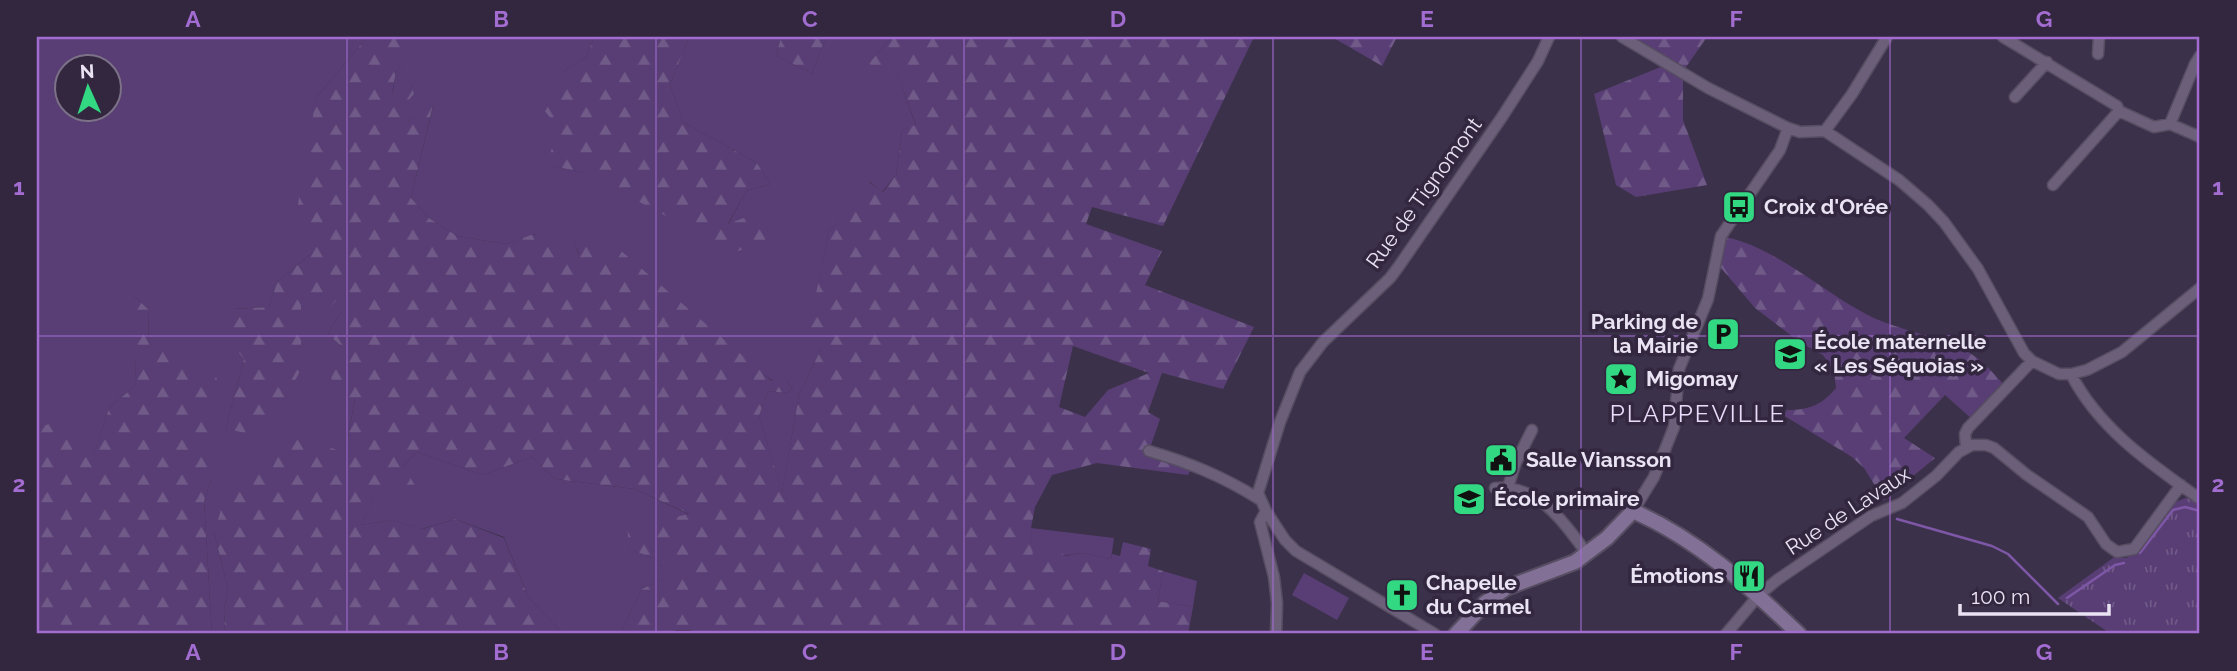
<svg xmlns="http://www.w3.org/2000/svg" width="2237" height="671" font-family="Raleway,sans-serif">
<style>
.green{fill:#583e74;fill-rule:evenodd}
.forest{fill:url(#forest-firs);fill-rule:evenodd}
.park{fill:url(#park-tufts)}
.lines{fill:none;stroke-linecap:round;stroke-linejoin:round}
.stream{stroke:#7e57a7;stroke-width:2.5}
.street-casing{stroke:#574e62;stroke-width:13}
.secondary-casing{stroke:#574e62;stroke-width:18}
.street{stroke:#6b5f7a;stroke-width:10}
.secondary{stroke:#827097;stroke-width:14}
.grid{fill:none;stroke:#a26cd1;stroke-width:2;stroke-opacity:0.55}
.labels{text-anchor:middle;stroke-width:7;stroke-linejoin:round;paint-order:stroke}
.street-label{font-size:21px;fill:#eae3f3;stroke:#32273f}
.poi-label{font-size:21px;font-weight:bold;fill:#eae3f3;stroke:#32273f;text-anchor:start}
.quarter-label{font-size:24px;letter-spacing:2px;fill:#e9dcfb;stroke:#32273f}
.neatline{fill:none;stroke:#a26cd1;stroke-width:2.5}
.grid-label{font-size:23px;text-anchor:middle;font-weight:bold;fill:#a26cd1}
</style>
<defs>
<pattern id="forest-firs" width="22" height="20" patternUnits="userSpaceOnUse" patternTransform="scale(1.75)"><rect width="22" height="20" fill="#583e74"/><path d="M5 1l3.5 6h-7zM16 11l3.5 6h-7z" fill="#705a88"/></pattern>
<pattern id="park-tufts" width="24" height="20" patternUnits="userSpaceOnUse" patternTransform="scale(1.75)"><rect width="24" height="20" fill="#583e74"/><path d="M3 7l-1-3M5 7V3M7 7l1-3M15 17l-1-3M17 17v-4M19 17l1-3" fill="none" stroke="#705a88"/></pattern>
</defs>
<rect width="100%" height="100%" fill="#3c314a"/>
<path class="green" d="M37,37H367L316,98L312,253L277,282L269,307L233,309L244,359L226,428L301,369V305L342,292V310L328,334L341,346L355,398L345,454L272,469L214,532L228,589L224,609L225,634H212L204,501L211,480L209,367L195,377L149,346L148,309L134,296L136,385L109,408L94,456L61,421L37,428ZM66,66H108V108H66Z
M421,37H594L587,56L562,73L559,127L548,165L582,172L728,225L746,191L770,184L757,163L683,122L670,85L689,37H781L776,56L812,73L826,37H892L869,63L892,58L916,126L902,130L896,175L882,192L870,182L868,197L829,231L806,345L821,349L799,395L782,493L759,416L768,391L787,393L793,389L786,381H773L571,232L579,256L557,259L535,234L506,244L457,236L429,218L411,198L433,106L408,121L397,112L414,94L412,84L392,94L396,72Z
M417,452L483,475L532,457L555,479L635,489L690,515L630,549L682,570L642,589L620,634H563L528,597L504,537L455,519L422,529L392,520L361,525L376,491L386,485L411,499L403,466Z
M1031,528L1114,538L1111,559L1082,553L1032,560Z
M1163,571L1197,581L1193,607L1158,601Z
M1304,573L1349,598L1337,620L1292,595Z"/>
<path class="forest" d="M367,37H422L396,72L392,93L412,83L414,94L398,112L408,121L433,105L411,198L429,218L457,236L506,244L534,234L558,247L557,259L579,255L570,231L613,244L772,381H786L793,389L787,393L768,391L759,416L782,492L799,395L821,349L805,346L829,231L867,197L869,182L883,192L896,175L902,130L916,125L892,59L875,70L869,63L892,37H1254L1163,226L1092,207L1086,224L1162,251L1145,285L1254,327L1223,389L1162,373L1148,412L1160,419L1149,451L1191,469L1188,475L1097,463L1052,475L1035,507L1031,528L1033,559L1051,544L1065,556L1082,553L1111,559L1112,554L1120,556L1123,542L1151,549L1148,566L1163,571L1158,601L1193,607L1188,634H692L691,630H675V634H620L642,589L681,570L630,549L627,528L689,514L635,489L555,479L532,457L483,475L417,452L403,466L421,495L411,499L386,486L376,492L361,525L392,520L423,529L455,519L504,538L528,597L563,634H225L224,609L228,589L214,532L226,494L253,466L272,469L289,432L345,453L355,399L334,394L328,357L341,346L328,334L342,310V293L331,307L301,305V369L265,439L226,428L244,359L222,332L233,309L269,307L277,282L312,253L295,222L316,98ZM1073,346L1149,373L1108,390L1085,417L1059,407Z
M594,37H689L670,85L683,122L757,163L770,184L746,191L728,224L749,216L767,231L766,242L735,252L582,172L547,165L558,127L538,103L562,73L587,56Z
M781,37H826L812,73L776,56Z
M1332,37H1397L1382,66Z
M1632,37H1707L1684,70Z
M1663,66L1683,79V120L1707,185L1636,197L1616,185L1594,94Z
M1721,236C1775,246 1818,289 1866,314C1901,333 1951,336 1981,361C1989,368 1996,376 2003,384L1972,419L1945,395L1904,438L1935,458L1884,500L1864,468L1852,457L1783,415L1787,410C1809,410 1822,405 1836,388L1834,371L1823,355L1801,343L1755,308L1716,262Z
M133,295L148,309L149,346L177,349L193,361L195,377L209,366L217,379L211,431V480L204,501L212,634H37V428L61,420L94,455L109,408L136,385Z"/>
<path class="park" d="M2185,498L2191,499L2200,506V634H2111L2058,598L2113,558H2127L2176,502Z"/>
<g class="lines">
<path class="stream" d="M1897,519L1992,546L2008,554L2058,604
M2140,553L2173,510L2185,507L2200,511
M2067,598L2115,565L2124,563"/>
<g class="street-casing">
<path id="street" d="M1622,37L1708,88L1788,128L1800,132L1825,131L1899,180L1928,205L1944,222L1978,269L2024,353L2032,361L2059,374H2071L2087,370L2122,352L2200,288
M2003,37L2117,106L2119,111L2154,127L2170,124L2200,137
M2098,54L2099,37
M2015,97L2047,62
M2170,124L2195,64L2200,56
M1825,131L1852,94L1887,37
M2053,185L2119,111
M2071,374C2099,429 2151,464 2200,499
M1966,447L1965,434L1968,428L2032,361
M1149,451C1190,463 1222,476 1259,499
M1508,487L1516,462L1532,430
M1495,488C1538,484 1565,523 1587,554
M1266,511L1285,540L1296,551L1435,634
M1633,511L1654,477L1674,427L1679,369L1708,299L1721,236L1780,150L1788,128
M1276,634L1277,603L1274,577L1260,522L1266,511L1258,493L1280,422L1300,372L1323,342L1390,278L1399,266L1502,117L1538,61L1549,37
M1726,634L1759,595L1777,580L1871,516L1902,503L1936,476L1959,452L1972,445H1986L1994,448L2027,475L2088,517L2106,544L2117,552L2134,549L2181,485"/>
</g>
<g class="secondary-casing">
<path id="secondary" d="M1456,634L1485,603L1506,588L1575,562L1607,538L1633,511C1697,539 1750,587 1799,634"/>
</g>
<use href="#street" class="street"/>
<use href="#secondary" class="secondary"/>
</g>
<path class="grid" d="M347,37V634M656,37V634M964,37V634M1273,37V634M1581,37V634M1890,37V634M37,336H2200"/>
<defs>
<g id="bus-square" transform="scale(1.75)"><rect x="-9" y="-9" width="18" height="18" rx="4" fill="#32d882" stroke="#32273f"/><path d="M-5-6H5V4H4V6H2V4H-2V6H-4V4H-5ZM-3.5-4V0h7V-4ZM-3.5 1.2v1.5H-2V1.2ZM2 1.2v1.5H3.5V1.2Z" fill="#111"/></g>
<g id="parking-square" transform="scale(1.75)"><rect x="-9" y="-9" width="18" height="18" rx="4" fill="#32d882" stroke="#32273f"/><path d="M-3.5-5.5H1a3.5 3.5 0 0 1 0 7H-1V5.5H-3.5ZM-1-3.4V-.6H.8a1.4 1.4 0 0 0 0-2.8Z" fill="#111"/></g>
<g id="school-square" transform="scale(1.75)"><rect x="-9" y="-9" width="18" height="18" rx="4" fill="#32d882" stroke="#32273f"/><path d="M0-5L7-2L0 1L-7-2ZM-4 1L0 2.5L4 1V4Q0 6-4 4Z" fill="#111"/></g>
<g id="sight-square" transform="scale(1.75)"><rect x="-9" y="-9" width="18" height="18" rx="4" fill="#32d882" stroke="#32273f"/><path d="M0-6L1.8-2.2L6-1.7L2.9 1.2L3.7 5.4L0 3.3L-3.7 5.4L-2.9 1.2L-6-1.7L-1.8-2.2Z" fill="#111"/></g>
<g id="civic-square" transform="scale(1.75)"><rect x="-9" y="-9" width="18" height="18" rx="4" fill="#32d882" stroke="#32273f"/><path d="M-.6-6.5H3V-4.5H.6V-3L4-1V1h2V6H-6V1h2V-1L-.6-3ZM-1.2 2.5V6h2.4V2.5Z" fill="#111"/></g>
<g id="restaurant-square" transform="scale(1.75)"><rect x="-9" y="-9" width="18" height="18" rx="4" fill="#32d882" stroke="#32273f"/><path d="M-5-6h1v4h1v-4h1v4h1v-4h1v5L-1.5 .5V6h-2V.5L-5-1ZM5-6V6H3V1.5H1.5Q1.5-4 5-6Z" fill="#111"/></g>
<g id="church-square" transform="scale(1.75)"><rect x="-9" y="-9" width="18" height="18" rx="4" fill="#32d882" stroke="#32273f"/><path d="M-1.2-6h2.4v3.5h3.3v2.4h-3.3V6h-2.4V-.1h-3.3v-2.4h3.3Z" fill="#111"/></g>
</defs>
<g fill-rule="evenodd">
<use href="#bus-square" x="1739" y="207"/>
<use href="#parking-square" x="1723" y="334"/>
<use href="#school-square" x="1790" y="354"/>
<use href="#sight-square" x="1621" y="379"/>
<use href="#civic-square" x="1501" y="460"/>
<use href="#school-square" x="1469" y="499"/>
<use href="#restaurant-square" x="1749" y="576"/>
<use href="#church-square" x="1402" y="595"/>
</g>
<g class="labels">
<g class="street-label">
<text transform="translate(1424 193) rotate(-54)" y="7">Rue de Tignomont</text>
<text transform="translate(1848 511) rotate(-33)" y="7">Rue de Lavaux</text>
</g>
<g class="poi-label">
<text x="1764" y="214">Croix d'Orée</text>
<text x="1698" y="329" text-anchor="end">Parking de<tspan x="1698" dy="24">la Mairie</tspan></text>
<text x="1814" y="349">École maternelle<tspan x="1814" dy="24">« Les Séquoias »</tspan></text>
<text x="1646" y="386">Migomay</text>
<text x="1526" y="467">Salle Viansson</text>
<text x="1494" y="506">École primaire</text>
<text x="1724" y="583" text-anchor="end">Émotions</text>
<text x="1426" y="590">Chapelle<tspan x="1426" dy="24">du Carmel</tspan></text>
</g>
<g class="quarter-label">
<text x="1698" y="422">PLAPPEVILLE</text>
</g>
</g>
<rect width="2237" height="671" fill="none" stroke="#32273f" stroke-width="77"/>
<g transform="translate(88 88) rotate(357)"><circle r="33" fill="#32273f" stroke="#7c7287" stroke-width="2"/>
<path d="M0-5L12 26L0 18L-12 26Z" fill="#32d882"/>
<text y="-10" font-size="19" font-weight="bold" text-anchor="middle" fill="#eae3f3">N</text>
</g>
<path d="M1960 604v10h149v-10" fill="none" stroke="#eae3f3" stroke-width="3.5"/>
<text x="1971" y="604" font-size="21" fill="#eae3f3" stroke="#32273f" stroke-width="5" paint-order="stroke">100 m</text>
<rect x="38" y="38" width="2160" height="594" class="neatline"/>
<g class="grid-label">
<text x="193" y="27">A</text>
<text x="501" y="27">B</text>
<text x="810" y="27">C</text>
<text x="1118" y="27">D</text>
<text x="1427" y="27">E</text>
<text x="1736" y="27">F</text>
<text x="2044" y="27">G</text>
<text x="19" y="195">1</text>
<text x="2218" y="195">1</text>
<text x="19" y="492">2</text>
<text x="2218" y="492">2</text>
<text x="193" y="660">A</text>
<text x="501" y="660">B</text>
<text x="810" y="660">C</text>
<text x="1118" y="660">D</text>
<text x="1427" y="660">E</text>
<text x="1736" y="660">F</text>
<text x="2044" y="660">G</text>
</g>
</svg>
